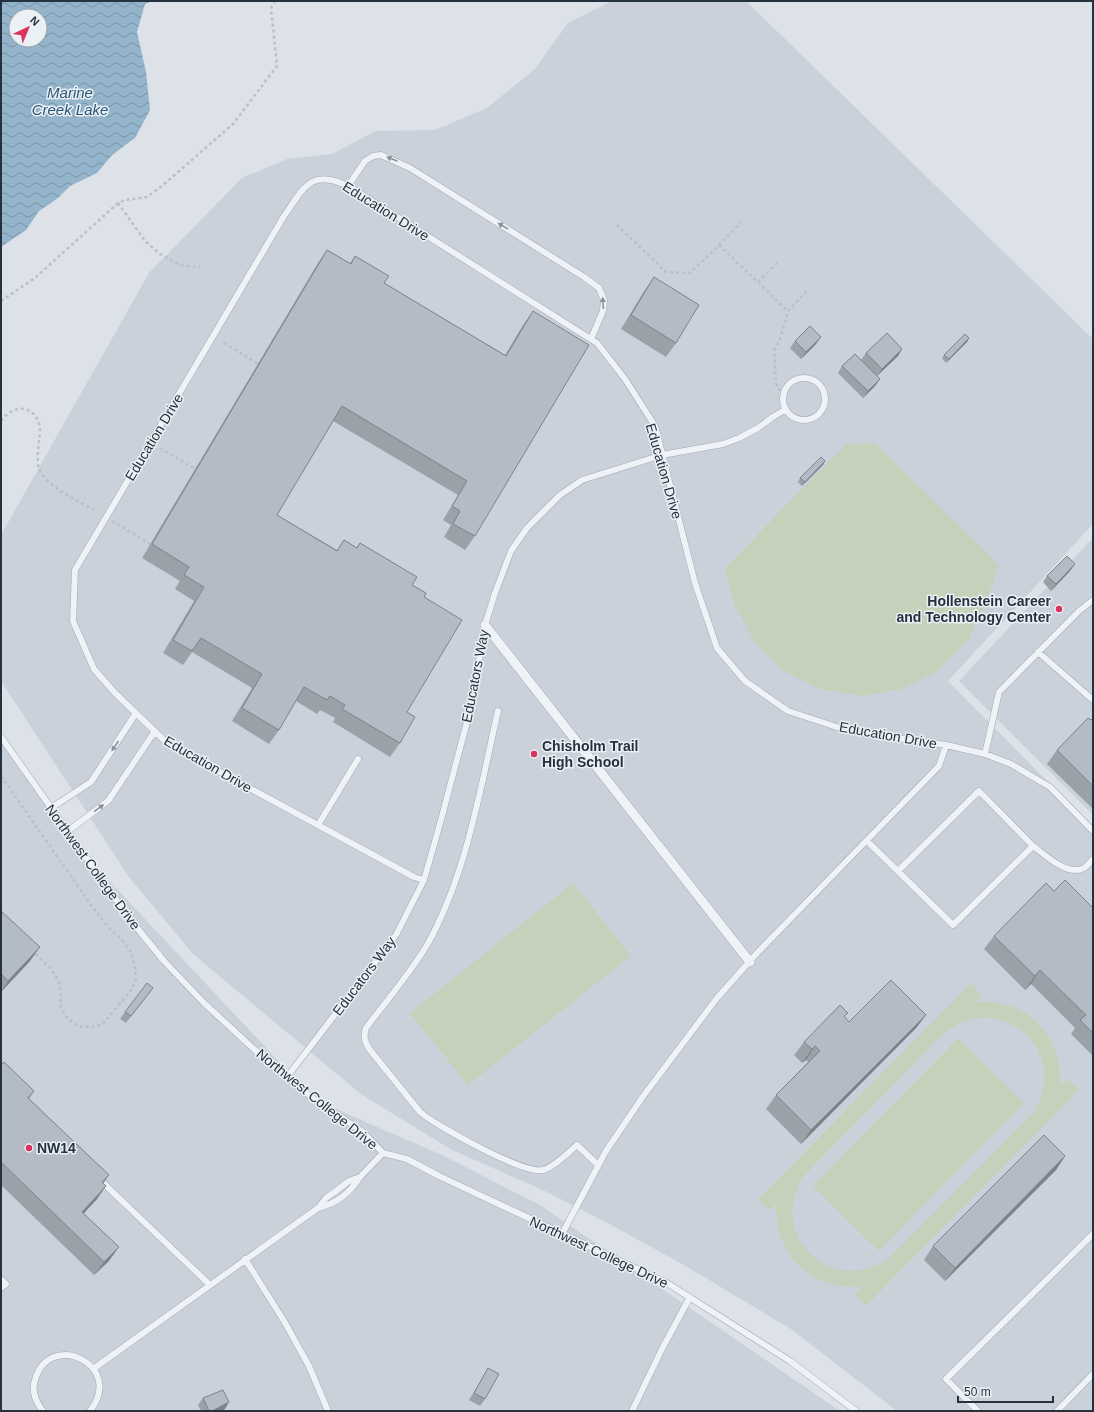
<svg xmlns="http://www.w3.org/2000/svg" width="1094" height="1412" font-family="Arial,sans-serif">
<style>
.built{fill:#cad1da}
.pitch{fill:#c4d2bc;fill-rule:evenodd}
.water{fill:url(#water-waves);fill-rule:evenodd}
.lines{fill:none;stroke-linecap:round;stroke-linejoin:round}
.service-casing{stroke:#a1a9b2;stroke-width:7}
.pedestrian-casing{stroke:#a1a9b2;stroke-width:10}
.path{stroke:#bac0c6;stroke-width:2.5;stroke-dasharray:3 3;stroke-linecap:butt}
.service{stroke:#eff2f6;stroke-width:6}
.pedestrian{stroke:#eff2f6;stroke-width:9}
.wall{fill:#9aa1a9}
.shaded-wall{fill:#7d838a}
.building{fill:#b3bbc5;stroke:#7d838a}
.oneway{fill:#8a929a}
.poi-dot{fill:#da335e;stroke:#ebf0f5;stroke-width:1.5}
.labels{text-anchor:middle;stroke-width:3;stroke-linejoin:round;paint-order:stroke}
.street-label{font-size:14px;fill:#24313f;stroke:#ebf0f5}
.poi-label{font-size:14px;font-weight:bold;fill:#24313f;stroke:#ebf0f5;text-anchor:start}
.water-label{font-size:15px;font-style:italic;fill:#2b5576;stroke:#ebf0f5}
</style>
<defs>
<pattern id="water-waves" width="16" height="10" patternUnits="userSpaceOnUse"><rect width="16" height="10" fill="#93b4cb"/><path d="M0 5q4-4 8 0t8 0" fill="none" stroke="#7893a6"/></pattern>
</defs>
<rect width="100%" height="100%" fill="#dce2e8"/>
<path class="built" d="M611,1H746L1093,339V524L948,681L1093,827V1411H897L791,1329L684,1265L615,1227L545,1191L450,1149L361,1094L193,954L129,877L1,681V535L149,273L242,178L287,159L332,154L376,131L435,130L487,108L535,69L568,23Z
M1093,538V815L959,681Z
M1,737L85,855L315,1100L442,1155L540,1205L840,1411H1Z"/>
<path class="pitch" d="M875,443L999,565L986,603L968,640L939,670L902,689L861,696L820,689L782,670L753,640L734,603L725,568L846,444Z
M573,883L631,956L468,1085L410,1013Z
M971,983L982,995L976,1002C1027,999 1062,1034 1060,1085L1067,1079L1079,1090L866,1306L855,1294L861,1287C809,1289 775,1255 776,1204L769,1211L758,1199ZM984,1017C1035,1021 1059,1068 1034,1112L887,1260C829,1296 768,1236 803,1177L942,1035C955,1024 968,1019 984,1017Z
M958,1038L1024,1103L879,1251L813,1186Z"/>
<path class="water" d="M1,1H152L145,4L137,32L146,72L150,110L135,138L112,155L97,173L70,186L58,198L39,211L26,230L1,247ZM16,16H40V40H16Z"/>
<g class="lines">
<g class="service-casing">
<path id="service" d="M348,186L365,161L373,156L381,155L410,168L517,235L584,277L599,288L604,300L603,311L591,339
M783 399a21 21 0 1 1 42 0a21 21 0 1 1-42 0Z
M1038,652L1093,700
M498,711C480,789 467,874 427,945C409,975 387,1000 366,1028C363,1037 365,1043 370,1050L420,1112C436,1126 525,1175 543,1170C553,1168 569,1152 577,1145L598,1165
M1,737L129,918L164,961L204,1003L269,1063L315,1100L363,1132L383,1153L407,1159L439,1176L667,1283L790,1361L856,1411
M985,754L999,692L1079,611L1093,600
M51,808L91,782L136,713
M318,825L358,759
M68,831L108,801L155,731
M867,841L953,925L1033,846C1045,855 1068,877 1084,868C1087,866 1090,862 1093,859
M898,871L979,791L1033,846
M424,880L414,877L168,744L115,693L94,669L73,621L75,570L284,216C304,188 310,168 348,186L597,343L625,379L655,426L695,583L717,648L745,681L788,711L849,731L946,745L985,754L1011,764L1050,787L1093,831
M287,1077L396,935L424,880L441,820L472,703L485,625L495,593L511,551L527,528L560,495L582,480L662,455L723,444L739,438L758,428L773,417L786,409
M99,1179L209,1284
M318,1208C337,1203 349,1194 360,1177
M562,1234L606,1151L644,1095L717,998L758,952L800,909L939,766L946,745
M245,1259L284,1321L309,1366L328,1411
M1,1279L6,1284L1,1288
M93,1369L318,1208L326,1198L336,1191L349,1181L360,1177L383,1153
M43,1411C36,1402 31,1391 35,1380C49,1329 126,1365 90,1411
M632,1411L663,1347L690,1297
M978,1411L946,1379L1093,1234
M1057,1411L1093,1374"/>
</g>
<g class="pedestrian-casing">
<path id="pedestrian" d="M485,625L750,962"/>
</g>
<path class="path" d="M118,203L145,241L160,254L180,265L200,267
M617,225L666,272L690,273L719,245L741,222
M719,245L788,311
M758,282L779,261
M1,301L35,278L118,203L125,200L147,197L162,186L233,124L277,66L271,8L275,1
M224,343L258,364
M784,396L776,384L774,351L780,339L788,311L808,290
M1,421C13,404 34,404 40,426C40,439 37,451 38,464C40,484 77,500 94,510
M160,448L195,469
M112,521L150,544
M1,776L91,905L108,927L122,940L131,952L135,966L136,979L132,989L102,1025L90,1027L78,1026L67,1018L60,1005L61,995L59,982L52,970L34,952"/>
<use href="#service" class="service"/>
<use href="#pedestrian" class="pedestrian"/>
</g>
<path class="wall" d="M327,250L350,263L355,256L384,283L505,355L523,325L533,311L475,536L465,550L444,537L451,525L443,520L458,495L333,421L277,515L337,550L344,540L356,548L360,543L412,585L424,597L407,712L400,743L390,757L333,722L335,718L320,710L317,714L296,701L279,730L269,744L232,721L252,688L192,652L183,665L163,653L194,601L175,589L180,581L142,558L318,263Z
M654,277L676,343L666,357L621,329L644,291Z
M969,338L967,342L946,363L942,358L944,355Z
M795,341L816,344L801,359L790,348Z
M902,349L898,356L877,376L880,379L875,386L863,398L838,373L842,366L861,360L866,353Z
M823,465L802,486L798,482L800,478Z
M1070,571L1051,591L1043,582L1047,576Z
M1093,718V809L1047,764L1057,750Z
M1054,891L1093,908V1056L1071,1034L1075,1028L1031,984L1025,990L984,949L994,936Z
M1,911L30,961L1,992Z
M153,988L126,1023L120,1019L125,1012Z
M926,1015L916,1028L801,1144L766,1109L776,1095L808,1062L806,1060L802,1063L794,1055L804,1042L844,1017L849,1022Z
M1,1065L34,1091L29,1099L109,1175L104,1183L97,1199L84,1213L109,1261L94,1275L1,1185Z
M1065,1156L1056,1170L945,1281L924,1260L933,1246Z
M488,1368L485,1399L480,1406L469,1400L484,1375Z
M203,1398L225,1409L221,1411H201L198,1405Z"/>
<path class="shaded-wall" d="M821,337L816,344L801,359L806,352Z
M969,338L967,342L946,363L949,359Z
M902,349L898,356L877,376L882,369Z
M880,379L875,386L863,398L868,391Z
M825,461L823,465L802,486L805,482Z
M1075,564L1070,571L1051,591L1056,584Z
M40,947L30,961L1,992L8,981Z
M1040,970L1031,984L1025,990L1035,976Z
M926,1015L916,1028L801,1144L811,1130Z
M815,1046L806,1060L802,1063L812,1049Z
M1065,1156L1056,1170L945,1281L955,1268Z
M106,1186L97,1199L73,1225L82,1212Z
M119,1247L109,1261L94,1275L104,1262Z
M229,1402L225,1409L221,1411H212Z"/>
<path class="building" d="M327,250L351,264L355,256L389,276L384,283L506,356L533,311L589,345L475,536L453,524L460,511L452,506L467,481L342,406L277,515L337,551L344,540L357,548L360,543L417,577L412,585L426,593L424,597L462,620L407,712L415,717L400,743L342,709L345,705L330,696L327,700L304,687L279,730L242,708L262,674L201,638L192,651L173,640L204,587L184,575L189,567L152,544Z
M654,277L699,305L676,343L631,315Z
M810,326L821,337L806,352L795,341Z
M887,333L902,349L882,369L866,353Z
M965,334L969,338L949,359L944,355Z
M855,354L880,379L868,391L842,366Z
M821,457L825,461L805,482L800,478Z
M1067,556L1075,564L1056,584L1047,576Z
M1088,718L1091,720L1093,718V786L1057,750Z
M1065,880L1093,908V1033L1080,1020L1086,1015L1040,970L1035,976L994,936L1046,883L1054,891Z
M1,911L40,947L8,981L2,975L1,976Z
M891,980L926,1015L811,1130L776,1095L820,1051L815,1046L812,1049L804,1042L840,1005L848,1013L844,1016L849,1022Z
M147,983L153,988L131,1016L125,1012Z
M4,1062L34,1091L28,1098L109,1175L102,1182L106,1186L82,1212L119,1247L104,1262L1,1162V1065Z
M1044,1135L1065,1156L955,1268L933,1246Z
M488,1368L499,1374L485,1399L474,1393Z
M223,1390L229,1402L212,1411H209L203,1398Z"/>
<defs><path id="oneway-solid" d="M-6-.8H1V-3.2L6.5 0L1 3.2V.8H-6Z"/></defs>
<g class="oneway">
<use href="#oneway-solid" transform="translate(392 159) rotate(-157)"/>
<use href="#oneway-solid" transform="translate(503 226) rotate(-149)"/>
<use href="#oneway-solid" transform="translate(603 303) rotate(-94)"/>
<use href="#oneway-solid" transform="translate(115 746) rotate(124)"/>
<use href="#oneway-solid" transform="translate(99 808) rotate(-36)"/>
</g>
<g class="poi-dot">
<circle cx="1059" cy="609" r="4"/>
<circle cx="534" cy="754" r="4"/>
<circle cx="29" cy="1148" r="4"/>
</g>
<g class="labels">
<g class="street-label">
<text transform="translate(386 211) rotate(32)" y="5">Education Drive</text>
<text transform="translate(154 437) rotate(-59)" y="5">Education Drive</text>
<text transform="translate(664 471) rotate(74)" y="5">Education Drive</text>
<text transform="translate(475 676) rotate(-79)" y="5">Educators Way</text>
<text transform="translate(888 735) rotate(10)" y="5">Education Drive</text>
<text transform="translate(208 764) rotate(30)" y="5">Education Drive</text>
<text transform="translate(93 867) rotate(54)" y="5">Northwest College Drive</text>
<text transform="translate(364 976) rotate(-53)" y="5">Educators Way</text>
<text transform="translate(317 1099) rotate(39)" y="5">Northwest College Drive</text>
<text transform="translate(599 1252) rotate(25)" y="5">Northwest College Drive</text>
</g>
<g class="poi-label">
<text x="1051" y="606" text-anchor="end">Hollenstein Career<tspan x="1051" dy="16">and Technology Center</tspan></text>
<text x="542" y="751">Chisholm Trail<tspan x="542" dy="16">High School</tspan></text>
<text x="37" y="1153">NW14</text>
</g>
<g class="water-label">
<text x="70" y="98">Marine<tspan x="70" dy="17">Creek Lake</tspan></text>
</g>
</g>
<rect width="1094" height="1412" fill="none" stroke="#24313f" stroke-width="4"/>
<g transform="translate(28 28) rotate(44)"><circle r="19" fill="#ebf0f5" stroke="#9ba4ac"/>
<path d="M0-3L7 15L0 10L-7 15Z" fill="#da335e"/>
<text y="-6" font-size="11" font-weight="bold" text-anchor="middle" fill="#24313f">N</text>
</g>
<path d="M958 1396v6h95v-6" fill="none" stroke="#24313f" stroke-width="2"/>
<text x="964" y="1396" font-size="12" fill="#24313f" stroke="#ebf0f5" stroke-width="3" paint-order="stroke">50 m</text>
</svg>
